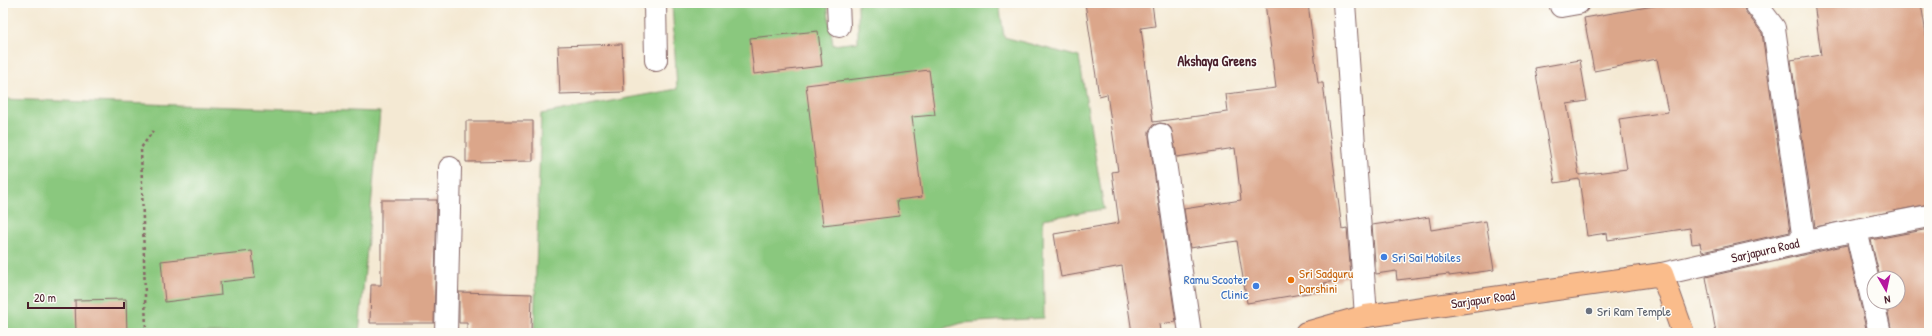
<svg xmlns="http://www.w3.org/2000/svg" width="1932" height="336" font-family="'Patrick Hand',sans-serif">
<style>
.green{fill:#8ac87e;stroke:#6a7454}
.building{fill:#dba68a}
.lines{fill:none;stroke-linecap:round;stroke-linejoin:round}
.minor-casing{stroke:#866666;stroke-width:24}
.major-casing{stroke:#866666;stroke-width:24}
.path{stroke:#866666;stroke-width:2.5;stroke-dasharray:3 3;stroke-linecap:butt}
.minor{stroke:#fff;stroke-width:22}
.major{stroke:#fabc8b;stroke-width:22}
.shop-dot{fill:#3f7fe0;stroke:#fdfcf7;stroke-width:1.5}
.food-dot{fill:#e8710a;stroke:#fdfcf7;stroke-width:1.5}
.worship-dot{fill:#6b7280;stroke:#fdfcf7;stroke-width:1.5}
.labels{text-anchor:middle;stroke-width:3;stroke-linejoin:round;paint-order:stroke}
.street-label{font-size:13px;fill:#4a1f2b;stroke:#fdfcf7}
.shop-label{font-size:13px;fill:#366cbe;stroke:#fdfcf7;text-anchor:start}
.food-label{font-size:13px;fill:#c56008;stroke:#fdfcf7;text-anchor:start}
.worship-label{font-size:13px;fill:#5b616d;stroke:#fdfcf7;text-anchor:start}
.neighbourhood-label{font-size:14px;font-weight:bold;fill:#4a1f2b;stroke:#fdfcf7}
</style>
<rect width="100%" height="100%" fill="#fdfcf7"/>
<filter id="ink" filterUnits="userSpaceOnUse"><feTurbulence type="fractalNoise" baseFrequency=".025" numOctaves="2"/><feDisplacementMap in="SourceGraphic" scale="8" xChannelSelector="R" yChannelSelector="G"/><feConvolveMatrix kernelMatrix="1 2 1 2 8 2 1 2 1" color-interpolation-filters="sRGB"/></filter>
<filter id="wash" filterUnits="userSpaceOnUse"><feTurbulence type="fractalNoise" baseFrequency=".012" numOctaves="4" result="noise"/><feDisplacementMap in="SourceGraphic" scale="16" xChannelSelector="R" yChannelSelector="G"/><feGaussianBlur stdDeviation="0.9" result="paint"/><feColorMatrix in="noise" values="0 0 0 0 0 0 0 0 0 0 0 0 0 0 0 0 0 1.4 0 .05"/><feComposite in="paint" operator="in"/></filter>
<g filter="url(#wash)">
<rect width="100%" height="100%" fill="#f4e9d3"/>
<path class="green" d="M672,3H827L833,45L858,42V3H999L1004,37L1079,57L1104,209L1043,219L1044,318L962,323L929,333H534L541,114L677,89Z
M3,99L380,112L359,333H3Z"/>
<g id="blocks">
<path class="building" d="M1085,3H1152L1155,26L1141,28L1153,122L1228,112L1226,94L1276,88L1265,3H1308L1318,83H1323L1342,229L1347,228L1351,276L1341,278V280L1324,283L1326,290L1247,303L1237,241L1190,248L1184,209L1241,200L1235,148L1177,157L1171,128L1166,124L1160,123L1153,125L1149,131V137L1176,322L1159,324L1160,331L1132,333L1122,266L1061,277L1054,234L1119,223L1112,172L1118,171L1107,94L1099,96Z
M1671,3H1743L1745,11L1762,33L1790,232L1702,252L1700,243L1692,244L1690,228L1608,240L1607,233L1587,236L1579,179L1555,183L1535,68L1580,60L1587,101L1567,104L1579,175L1627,169L1619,119L1668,112L1657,59L1594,71L1584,18Z
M1814,3H1921L1929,53V204L1815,227L1791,60L1821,55Z
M818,31L822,66L754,74L750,38Z
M622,44L624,92L560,94L558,46Z
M929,70L935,115L912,117L922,197L897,200L899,216L823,225L806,85Z
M466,121H533V161L466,162Z
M381,200H437L434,323H370L371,285H381Z
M1429,217L1431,230L1486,221L1494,270L1449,276V274L1397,280L1396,271L1376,274L1372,225L1386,223V224Z
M1929,229V333H1892L1886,302H1898V278H1880L1871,240Z
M1847,245L1867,333H1716L1706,277Z
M252,251L255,278L220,282L221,295L165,302L161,261Z
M459,292L532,294L531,332L467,331V323H459Z
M126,299L127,333H76L75,300Z"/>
</g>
</g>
<g filter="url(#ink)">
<use href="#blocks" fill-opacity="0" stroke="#866666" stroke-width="1"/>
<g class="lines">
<g class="minor-casing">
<path id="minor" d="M655,3L656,60
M838,3L839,26
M1344,3L1366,316
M1561,3V6L1578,3
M1755,3L1774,28L1804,241
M1161,135L1190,333
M1856,230L1880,333
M1662,274L1856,230L1929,216
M446,333L450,168"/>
</g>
<g class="major-casing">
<path id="major" d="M1306,333L1366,316L1662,274L1683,333"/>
</g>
<path class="path" d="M146,333L141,148L153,131"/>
<use href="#minor" class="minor"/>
<use href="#major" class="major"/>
</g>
</g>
<g class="shop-dot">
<circle cx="1384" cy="257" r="4"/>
<circle cx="1256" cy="286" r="4"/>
</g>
<circle class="food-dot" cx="1291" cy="280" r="4"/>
<circle class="worship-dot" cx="1589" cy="311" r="4"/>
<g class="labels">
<g class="street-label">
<text transform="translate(1765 250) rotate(-13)" y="5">Sarjapura Road</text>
<text transform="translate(1483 299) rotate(-8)" y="5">Sarjapur Road</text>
</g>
<g class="shop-label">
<text x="1392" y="262">Sri Sai Mobiles</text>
<text x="1248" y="284" text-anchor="end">Ramu Scooter<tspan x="1248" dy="15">Clinic</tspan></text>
</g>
<g class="food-label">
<text x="1299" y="278">Sri Sadguru<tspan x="1299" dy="15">Darshini</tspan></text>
</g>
<g class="worship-label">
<text x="1597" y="316">Sri Ram Temple</text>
</g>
<g class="neighbourhood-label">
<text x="1217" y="66">Akshaya Greens</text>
</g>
</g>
<rect width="1932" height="336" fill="none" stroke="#fdfcf7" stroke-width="16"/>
<g transform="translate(1886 290) rotate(171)"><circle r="19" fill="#fdfcf7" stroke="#b5a4a5"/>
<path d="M0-3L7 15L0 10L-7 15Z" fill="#b5179e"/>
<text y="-6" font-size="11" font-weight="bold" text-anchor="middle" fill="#4a1f2b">N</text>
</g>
<path d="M28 302v6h96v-6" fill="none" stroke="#4a1f2b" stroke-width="2"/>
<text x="34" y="302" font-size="12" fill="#4a1f2b" stroke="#fdfcf7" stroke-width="3" paint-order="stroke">20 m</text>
</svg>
